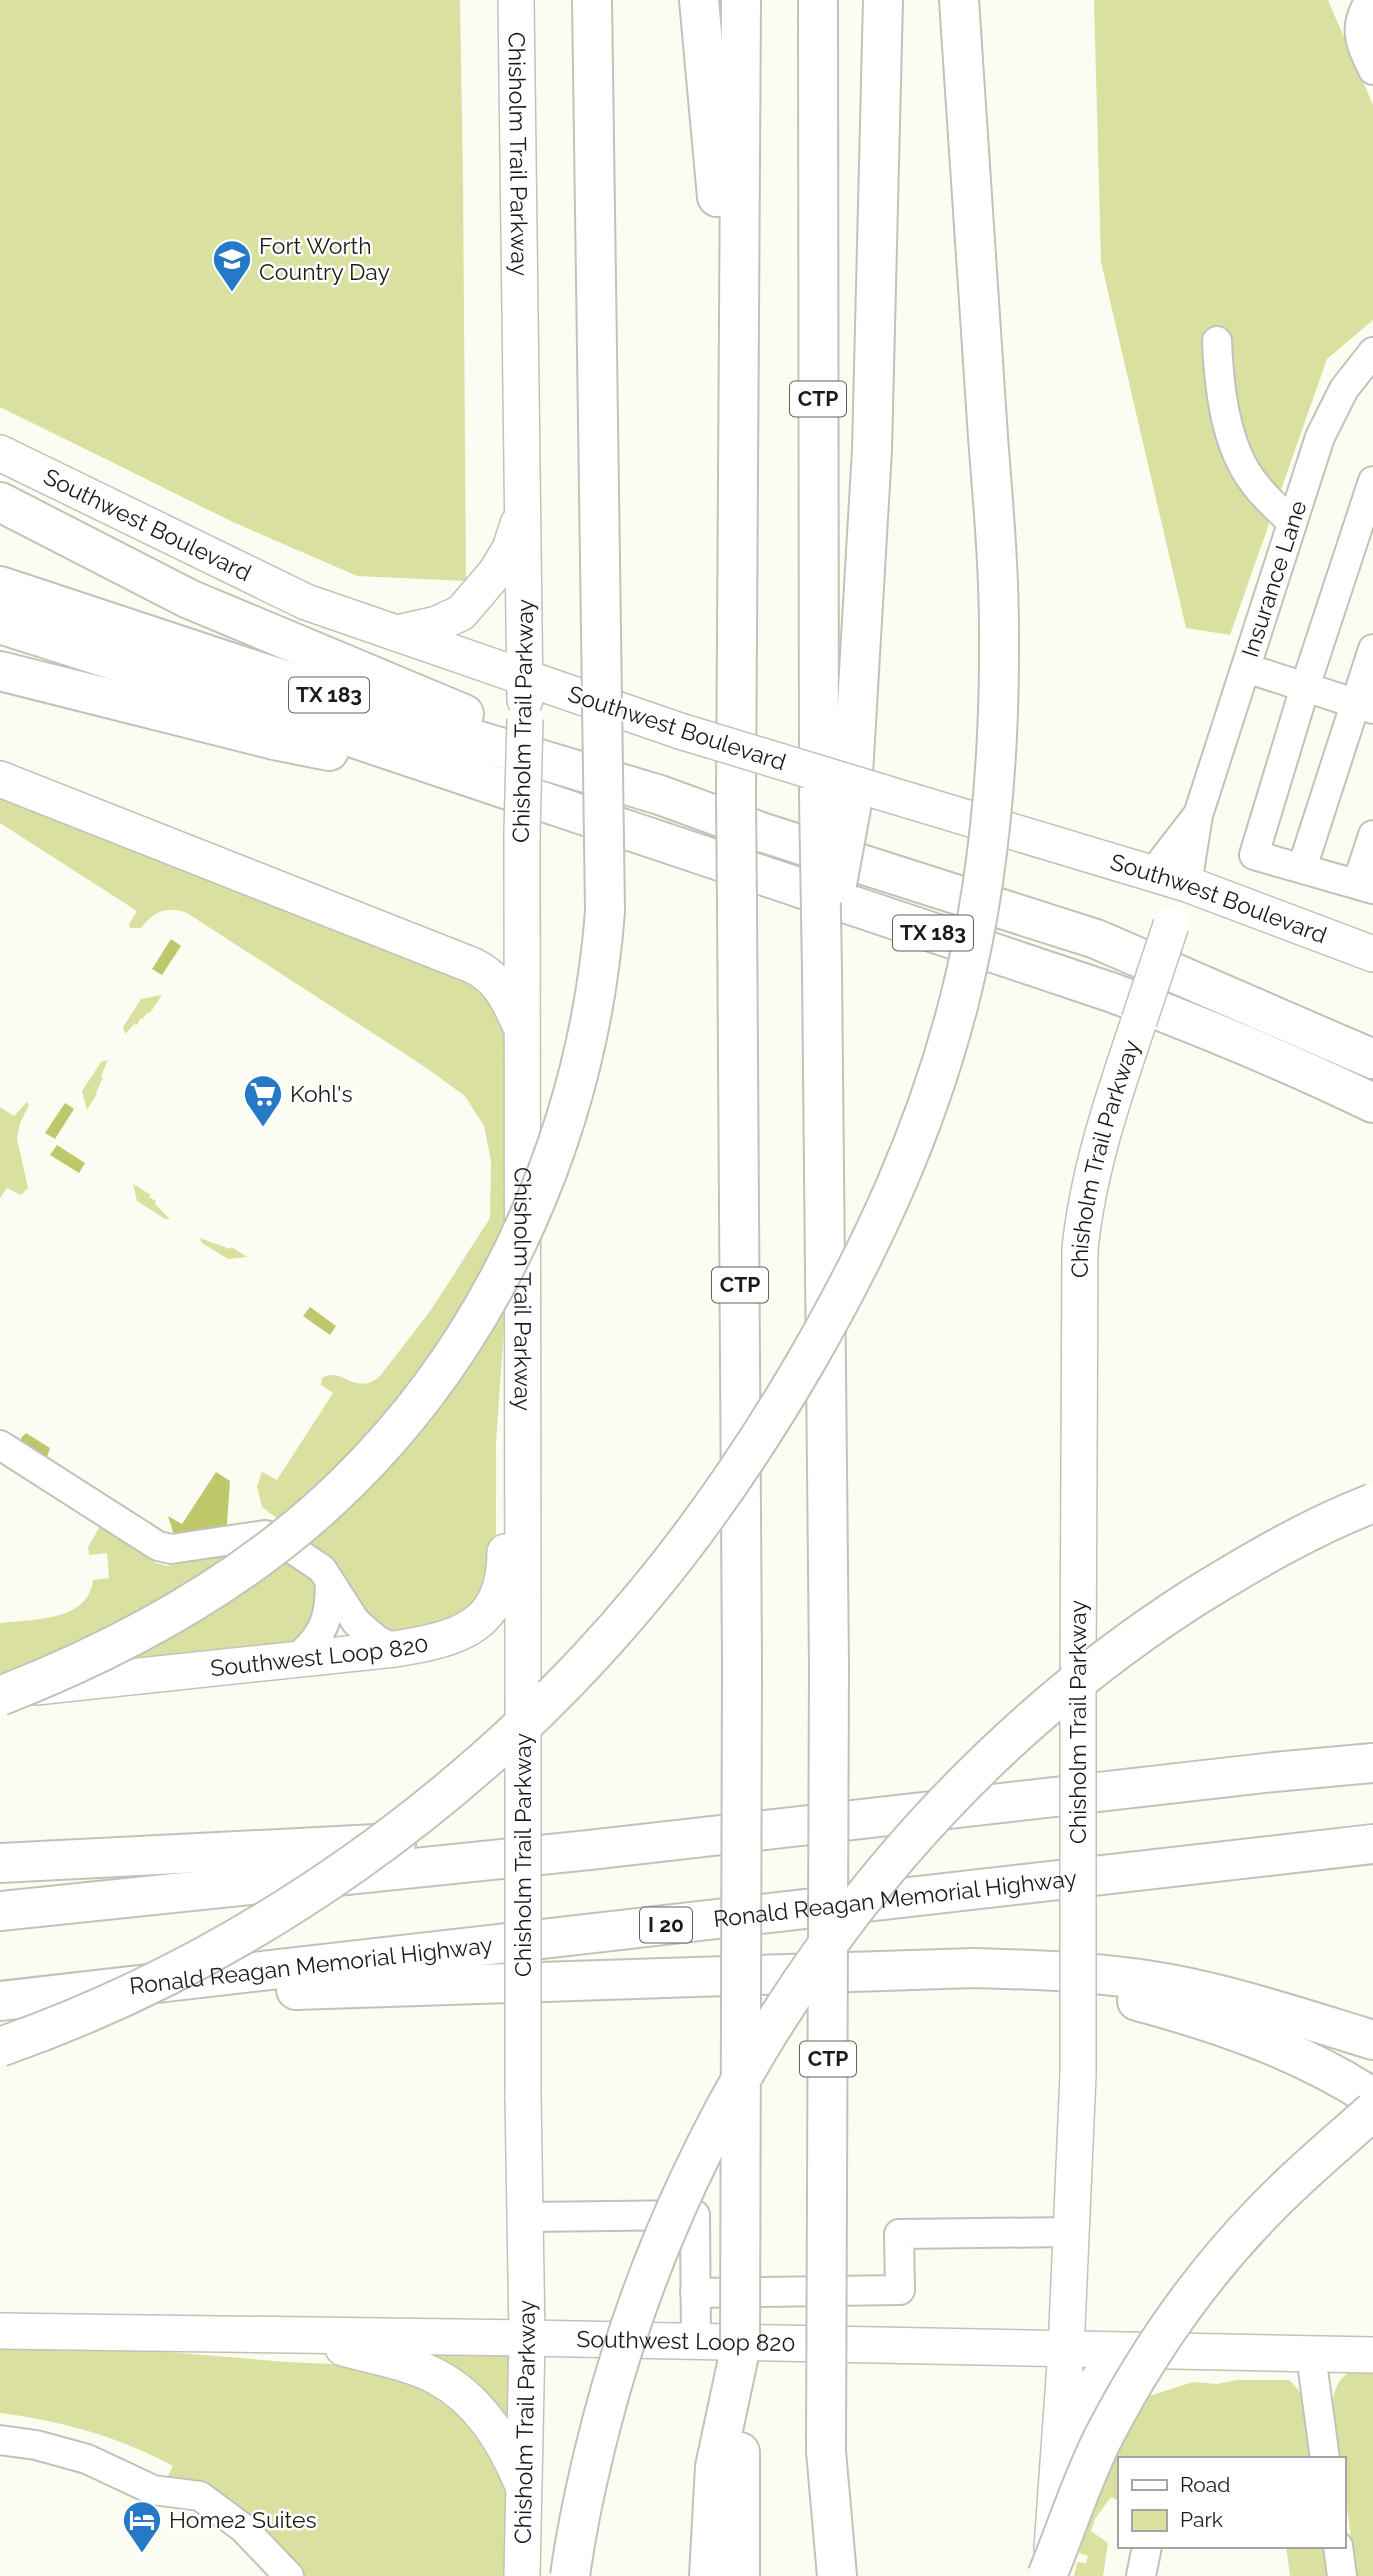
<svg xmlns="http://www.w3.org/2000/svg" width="1373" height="2576" font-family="Raleway,sans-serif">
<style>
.green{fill:#dae1a0}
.forest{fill:#bfc76b}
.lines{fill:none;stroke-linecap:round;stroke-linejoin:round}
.minor-casing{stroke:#c1c3b9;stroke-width:32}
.major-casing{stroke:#c1c3b9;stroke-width:38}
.highway-casing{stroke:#c1c3b9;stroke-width:42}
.minor{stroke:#fff;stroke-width:28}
.major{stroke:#fff;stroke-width:35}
.highway{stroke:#fff;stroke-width:38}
.major-bridge-casing{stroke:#c1c3b9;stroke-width:38;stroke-linecap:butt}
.highway-bridge-casing{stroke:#c1c3b9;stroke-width:42;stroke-linecap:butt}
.major-bridge{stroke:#fff;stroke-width:35}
.highway-bridge{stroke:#fff;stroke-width:38}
.labels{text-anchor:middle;stroke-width:5;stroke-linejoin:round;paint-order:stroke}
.shield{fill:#fff;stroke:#5f605d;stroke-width:2}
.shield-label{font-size:21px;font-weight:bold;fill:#1b1c18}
.street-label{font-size:23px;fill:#1b1c18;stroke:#fff}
.poi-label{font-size:23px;fill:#1b1c18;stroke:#fff;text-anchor:start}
</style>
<rect width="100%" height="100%" fill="#fbfdf2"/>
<path class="green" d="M0,0H460L463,179L466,581L357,576L235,523L0,407Z
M1094,0H1328L1373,105V320L1327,359L1230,635L1186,628L1101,262Z
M7,797L467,971L505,1020L506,1302L496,1442V1571L478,1610L402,1634L384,1631L352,1599L344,1575L333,1561L262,1507L257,1486L262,1472L277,1480L333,1393L321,1385L322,1378C341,1365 355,1398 380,1376L431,1310L490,1218L491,1161L484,1126L465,1096L422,1065L187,913C167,905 153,912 141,928H130L129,924L137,911L0,823V798Z
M162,995L150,1013H147L143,1019L141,1018L137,1025L134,1024L125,1034L123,1027L141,999Z
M108,1060L101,1076L103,1078L96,1093L97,1094L87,1110L82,1091L101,1062Z
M27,1102L29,1105L20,1123L17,1139L28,1188L21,1195L7,1188L0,1198V1107L14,1116Z
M133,1184L151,1195L149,1197L156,1201L155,1204L170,1219H165L137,1201Z
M200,1238L230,1249L232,1247L247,1257L228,1259L202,1243Z
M100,1526L154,1562L166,1566L246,1551L280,1558L313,1582L319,1595L309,1631L291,1644L0,1676V1623C32,1619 88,1622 93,1580L109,1578L107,1553L89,1555L88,1547Z
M296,2335L527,2338L524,2487L467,2400Z
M0,2347L156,2351L288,2362L354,2365L394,2372L461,2408L507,2480L508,2576H303L287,2557L167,2478L173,2466C118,2436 61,2421 0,2413Z
M1350,2372H1373V2576H1356L1343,2478V2459H1341C1337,2432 1321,2388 1350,2372Z
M1237,2380H1289L1298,2389L1304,2402L1305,2424H1309L1313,2459H1119V2501L1111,2497L1095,2519L1091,2531L1108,2543L1103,2576H1074L1077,2562L1086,2563L1088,2556L1079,2553L1087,2494L1133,2401L1193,2382L1217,2384Z
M1286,2546H1324L1328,2576H1290Z"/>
<path class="forest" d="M171,939L181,946L162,975L152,969Z
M65,1103L74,1109L55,1139L45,1133Z
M57,1145L85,1163L79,1173L50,1155Z
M310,1307L336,1326L330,1335L303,1316Z
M26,1433L50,1448L47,1457L22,1443L21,1438Z
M216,1472L230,1481L227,1524L224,1529L179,1535L173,1532L168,1516L182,1524Z"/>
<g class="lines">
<g class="minor-casing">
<g id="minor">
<path d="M1370,0C1352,28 1360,43 1373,70"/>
<path d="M1217,341C1219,387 1225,447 1255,484C1265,498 1280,510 1292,523"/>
<path d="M1373,481L1305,687L1254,855L1373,889"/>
<path d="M1246,668L1373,709"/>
<path d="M1302,868L1373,649"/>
<path d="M1152,874L1196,817"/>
<path id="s1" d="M1187,884L1198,815L1320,437L1344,389L1373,352"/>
<path d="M1357,884L1373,835"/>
<path d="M0,1445L158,1546L171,1549L265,1535L276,1538L322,1569L356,1622L377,1640L395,1649"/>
<path d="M295,1660C324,1635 330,1619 330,1582"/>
<path d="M525,2217L695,2215L696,2342"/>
<path d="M695,2293L900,2290L899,2234L1071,2232"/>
<path d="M1311,2355L1325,2459"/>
<path d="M0,2440L36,2445L87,2459L153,2490L200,2496L243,2528L289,2576"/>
<path d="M1338,2546L1342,2576"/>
<path d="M1141,2576L1147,2546"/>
</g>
</g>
<g class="major-casing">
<g id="major">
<path id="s2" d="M516,0L525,700"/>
<path id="s3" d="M0,453L306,602L680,731"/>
<path d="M397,633L437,624L461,613L496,572L510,549L518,524"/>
<path d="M0,779L474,966C499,979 508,998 519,1023"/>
<path id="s4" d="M881,792L1187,884L1373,954"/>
<path id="s5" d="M522,832L523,1690"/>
<path id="s6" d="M1078,1674L1080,1249C1088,1170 1114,1095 1139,1021"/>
<path id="s7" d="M36,1687L395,1649C458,1639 505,1627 505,1552"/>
<path id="s8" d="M0,2331L527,2338L1373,2355"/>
<path d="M343,2348C374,2357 409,2362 437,2377C479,2400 503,2439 521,2481"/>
<path d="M1065,2434C1083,2396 1098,2371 1136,2352"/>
<path d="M1052,2548L1066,2350L1078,2075"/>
<path id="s9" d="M522,2576L527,2338L523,2095"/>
</g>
</g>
<g class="highway-casing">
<g id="highway">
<path d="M699,0L717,197"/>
<path d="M818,0L819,798"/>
<path d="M959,0L988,437"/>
<path d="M0,502L189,599L464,714"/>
<path d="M0,586L369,708L660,795L761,832L1096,939L1373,1059"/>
<path d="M0,624L273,711L1113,993C1201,1026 1288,1062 1373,1103"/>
<path d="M0,671L274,740L329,751"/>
<path d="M736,795L741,0"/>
<path d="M851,808L872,450L883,0"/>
<path d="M737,906L742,1665"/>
<path d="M822,972L829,1667"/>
<path d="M0,1863L396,1843"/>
<path d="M0,1911L589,1850L1274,1772L1373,1763"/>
<path d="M296,1990L974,1968C1051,1970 1128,1973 1203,1991C1261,2004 1317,2023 1373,2040"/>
<path id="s10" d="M0,2001L1373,1844"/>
<path d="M1137,2001C1219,2023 1302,2051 1373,2098"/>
<path d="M826,2451L837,2576"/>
<path d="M740,2452V2576"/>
<path d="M709,2576L715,2467L740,2350"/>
</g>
</g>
<use href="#minor" class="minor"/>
<use href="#major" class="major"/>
<use href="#highway" class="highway"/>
<g class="major-bridge-casing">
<path id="major-bridge" d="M680,731L881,792
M522,832L525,719
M1139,1021L1171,925
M1078,1674V2075
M523,1690V2095"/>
</g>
<g class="highway-bridge-casing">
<path id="highway-bridge" d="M736,795L737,906
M819,798L822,972
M837,884L851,808
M0,1696C126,1647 247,1581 345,1485C499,1335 589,1124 605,911L592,0
M0,2047C249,1960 479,1796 647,1592C706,1521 757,1445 804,1365C872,1248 927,1129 960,998C990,879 1000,754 999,632C999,567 993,502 988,437
M740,2350L742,1665
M826,2451L829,1667
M570,2576C577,2525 588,2475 601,2425C688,2088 900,1786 1193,1598C1251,1562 1309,1528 1373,1503
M1047,2576C1066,2530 1081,2482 1103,2438C1145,2356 1199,2278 1263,2212C1297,2176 1336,2144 1373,2111"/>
</g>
<use href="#major-bridge" class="major-bridge"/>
<use href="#highway-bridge" class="highway-bridge"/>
</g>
<defs>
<g id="school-pin" transform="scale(2.0125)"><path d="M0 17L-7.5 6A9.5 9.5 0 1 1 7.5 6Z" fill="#2679c7" stroke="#fff"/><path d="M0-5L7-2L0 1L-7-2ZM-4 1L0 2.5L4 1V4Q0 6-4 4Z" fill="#fff"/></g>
<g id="supermarket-pin" transform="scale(2.0125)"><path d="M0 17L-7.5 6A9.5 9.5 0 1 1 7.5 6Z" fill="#2679c7" stroke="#fff"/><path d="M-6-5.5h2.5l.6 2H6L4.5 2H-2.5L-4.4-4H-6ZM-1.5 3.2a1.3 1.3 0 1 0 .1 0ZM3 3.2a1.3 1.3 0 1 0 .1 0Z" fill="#fff"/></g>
<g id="hotel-pin" transform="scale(2.0125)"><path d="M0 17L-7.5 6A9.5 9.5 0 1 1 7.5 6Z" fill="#2679c7" stroke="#fff"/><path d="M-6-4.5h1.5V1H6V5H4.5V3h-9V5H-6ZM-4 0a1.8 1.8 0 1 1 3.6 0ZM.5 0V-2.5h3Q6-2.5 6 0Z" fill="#fff"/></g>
</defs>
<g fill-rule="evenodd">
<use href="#school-pin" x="232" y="259"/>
<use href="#supermarket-pin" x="263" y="1094"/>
<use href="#hotel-pin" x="142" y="2520"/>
</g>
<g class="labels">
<g class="shield">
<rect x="790" y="381.5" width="56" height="35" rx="5"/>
<rect x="289" y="677.5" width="80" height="35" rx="5"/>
<rect x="893" y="915.5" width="80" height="35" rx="5"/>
<rect x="712" y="1267.5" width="56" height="35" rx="5"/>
<rect x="640" y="1907.5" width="52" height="35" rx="5"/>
<rect x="800" y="2041.5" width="56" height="35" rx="5"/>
</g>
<g class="shield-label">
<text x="818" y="406">CTP</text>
<text x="329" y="702">TX 183</text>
<text x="933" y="940">TX 183</text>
<text x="740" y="1292">CTP</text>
<text x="666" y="1932">I 20</text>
<text x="828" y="2066">CTP</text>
</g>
<g class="street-label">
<text dy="8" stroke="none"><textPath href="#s2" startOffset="154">Chisholm Trail Parkway</textPath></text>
<text dy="8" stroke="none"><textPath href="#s3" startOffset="164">Southwest Boulevard</textPath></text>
<text dy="8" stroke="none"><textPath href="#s1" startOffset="318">Insurance Lane</textPath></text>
<text transform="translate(523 721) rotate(-89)" y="8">Chisholm Trail Parkway</text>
<text transform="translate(677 728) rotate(18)" y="8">Southwest Boulevard</text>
<text dy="8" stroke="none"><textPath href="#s4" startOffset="354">Southwest Boulevard</textPath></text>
<text dy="8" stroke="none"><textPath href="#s6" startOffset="518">Chisholm Trail Parkway</textPath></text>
<text dy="8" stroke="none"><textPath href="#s5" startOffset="457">Chisholm Trail Parkway</textPath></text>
<text dy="8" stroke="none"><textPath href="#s7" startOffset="285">Southwest Loop 820</textPath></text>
<text transform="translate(1078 1722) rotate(-90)" y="8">Chisholm Trail Parkway</text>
<text transform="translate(523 1855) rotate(-90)" y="8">Chisholm Trail Parkway</text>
<text dy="8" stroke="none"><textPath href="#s10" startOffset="901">Ronald Reagan Memorial Highway</textPath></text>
<text dy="8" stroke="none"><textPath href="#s10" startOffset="313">Ronald Reagan Memorial Highway</textPath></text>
<text dy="8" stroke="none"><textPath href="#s8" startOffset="686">Southwest Loop 820</textPath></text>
<text dy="8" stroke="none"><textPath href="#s9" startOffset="154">Chisholm Trail Parkway</textPath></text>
</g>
<g class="poi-label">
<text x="259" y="254">Fort Worth<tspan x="259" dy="26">Country Day</tspan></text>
<text x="290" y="1102">Kohl's</text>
<text x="169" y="2528">Home2 Suites</text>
</g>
</g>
<rect x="1118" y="2457" width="228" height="91" fill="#ffffff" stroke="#a4a4a3" stroke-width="2"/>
<rect x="1132" y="2480" width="35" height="10" fill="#ffffff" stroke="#a4a4a3" stroke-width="2"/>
<text x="1180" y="2492" font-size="21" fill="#1b1c18">Road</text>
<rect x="1132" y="2510" width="35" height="21" fill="#dae1a0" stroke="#a4a4a3" stroke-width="2"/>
<text x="1180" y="2527" font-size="21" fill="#1b1c18">Park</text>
</svg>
